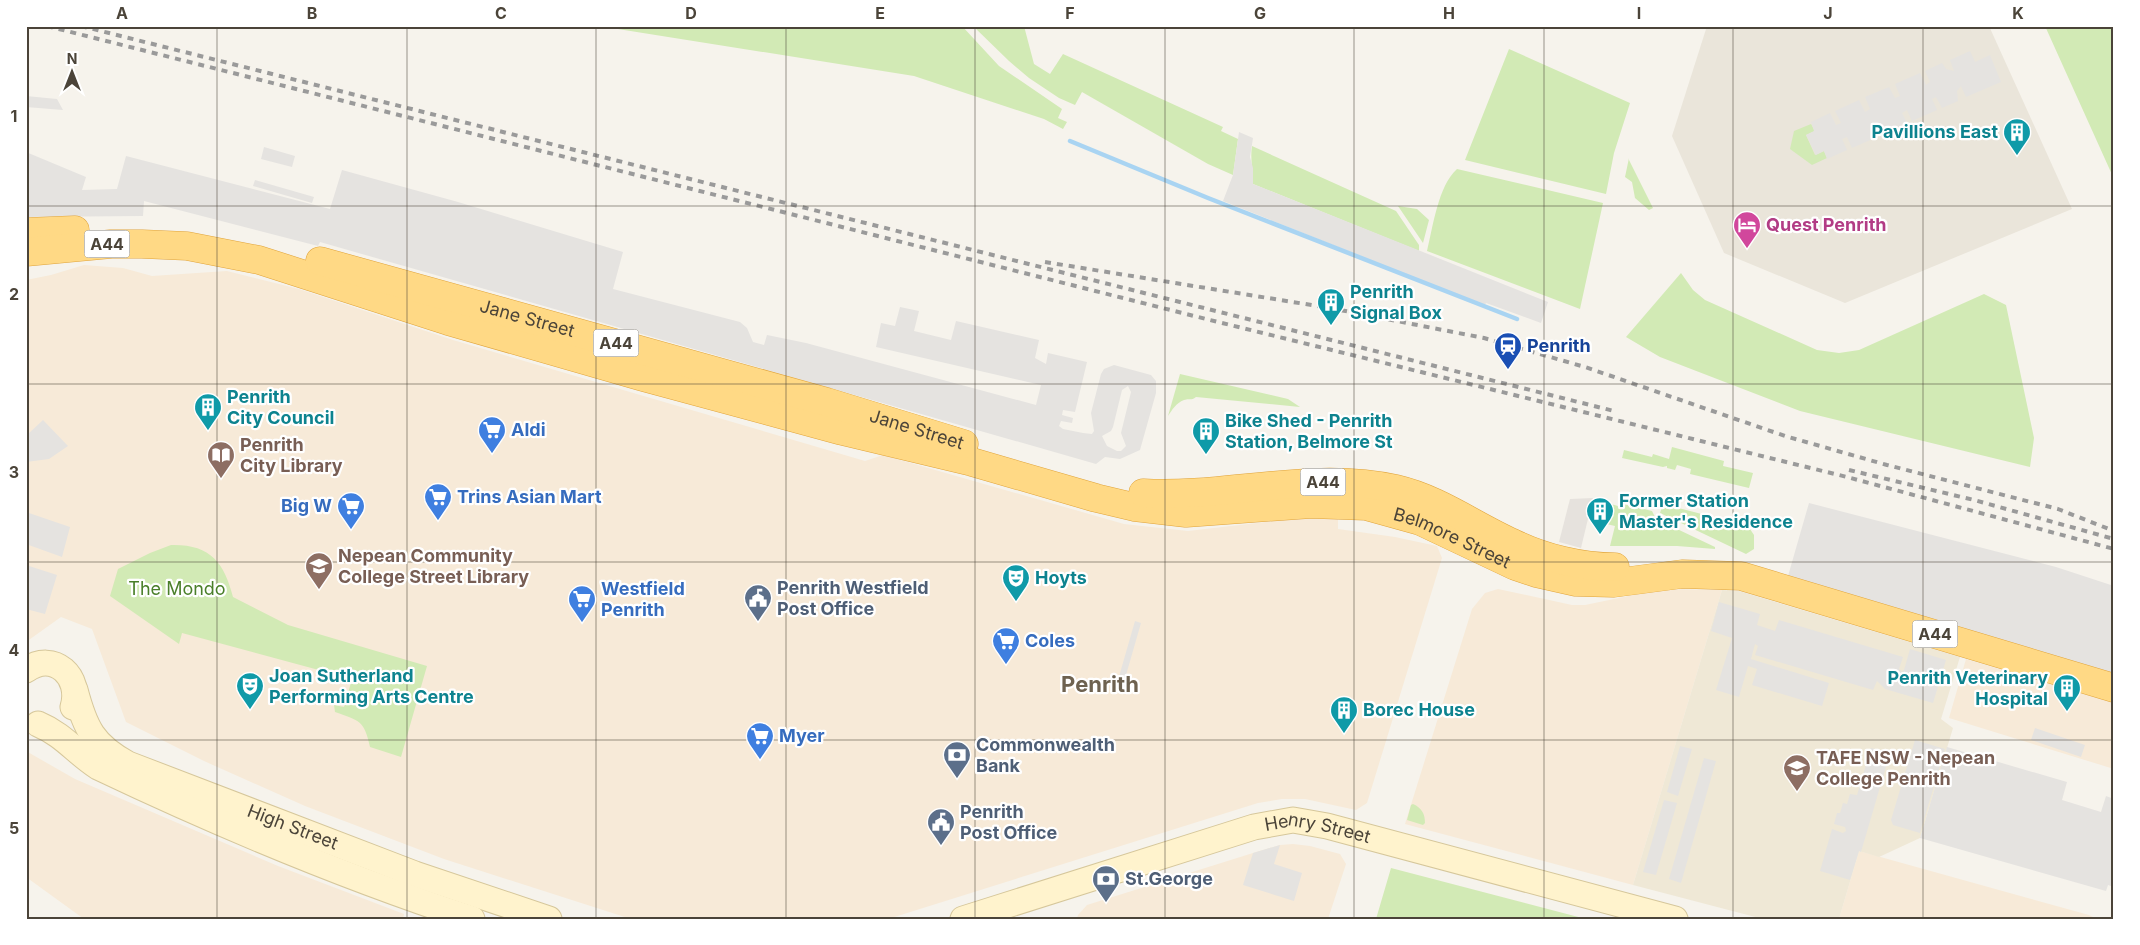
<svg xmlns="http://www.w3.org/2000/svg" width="2140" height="945" font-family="Inter,sans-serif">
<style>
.residential{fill:#eae5da}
.commercial{fill:#f7ead8}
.industrial{fill:#e6e2dd}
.education{fill:#efe8d6}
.green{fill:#d2eab5}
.parking{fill:#e5e3e0;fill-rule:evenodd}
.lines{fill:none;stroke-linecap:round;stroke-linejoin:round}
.stream{stroke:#a9d4f2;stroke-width:4.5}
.secondary-casing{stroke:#d6c79b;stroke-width:27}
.trunk-casing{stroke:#e0a43c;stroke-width:29}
.secondary{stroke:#fff3cd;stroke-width:25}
.trunk{stroke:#ffd985;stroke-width:28}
.rail{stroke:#9a9a9a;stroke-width:4;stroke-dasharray:6 6;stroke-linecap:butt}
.grid{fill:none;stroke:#4b4439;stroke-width:1;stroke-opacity:0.55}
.labels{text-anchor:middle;stroke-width:4.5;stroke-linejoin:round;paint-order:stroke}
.shield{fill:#fff;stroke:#817c74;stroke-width:1}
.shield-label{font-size:16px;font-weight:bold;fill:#4b4439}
.culture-label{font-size:18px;font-weight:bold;fill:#0d838f;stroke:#fff;text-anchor:start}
.hotel-label{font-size:18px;font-weight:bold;fill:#b23c85;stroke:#fff;text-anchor:start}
.street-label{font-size:18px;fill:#4b4439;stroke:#fff}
.transit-label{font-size:18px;font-weight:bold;fill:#164399;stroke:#fff;text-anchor:start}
.shop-label{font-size:18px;font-weight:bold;fill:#366cbe;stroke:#fff;text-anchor:start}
.education-label{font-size:18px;font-weight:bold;fill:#785e54;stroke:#fff;text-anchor:start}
.service-label{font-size:18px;font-weight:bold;fill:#4e5e75;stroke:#fff;text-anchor:start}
.park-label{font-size:18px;fill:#4a7f2a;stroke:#fff}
.district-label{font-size:22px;font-weight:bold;fill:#6e6250;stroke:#fff}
.neatline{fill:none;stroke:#4b4439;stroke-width:2}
.grid-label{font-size:16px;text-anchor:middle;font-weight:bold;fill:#4b4439}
</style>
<rect width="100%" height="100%" fill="#f6f3ec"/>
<path class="residential" d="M1707,26H1989L2072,209L1845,303L1724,253L1672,136Z"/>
<path class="commercial" d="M84,265L123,268L152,276L227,271L299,289L453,340L865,461L883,455L1124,524L1188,531L1292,519L1338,517V529L1395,537L1437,546L1442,558L1367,803L1356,810L1305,799H1282L1258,803L888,919H631L444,859L305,806L204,761L126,722L92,629L61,617L26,642V280L51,275Z
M1498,589L1572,605H1585L1643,593L1671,589L1722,590L1633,885L1405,824L1472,609L1485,593Z
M1966,659L2114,703V769L1949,718Z
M26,751L75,779L278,866L404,914L403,919H84L26,877Z
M1293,844L1310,846L1340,854L1346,864L1328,919H1077L1078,915L1087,905L1253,853L1280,845Z
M1859,851L2089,915L2097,919H1839Z"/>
<path class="industrial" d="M1593,498L1581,548L1559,542L1570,499Z"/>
<path class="education" d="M1722,590L1739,591L1960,657L1941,719L1953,728L1920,838L1879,857L1859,851L1839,919H1763L1633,885Z"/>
<path class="green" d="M599,26H962L999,66L1062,109L1058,118L1067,122L1063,129L1044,119L914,76Z
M973,26H1024L1034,64L1050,74L1063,54L1223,127L1221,131L1238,139L1233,175L1208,164L1082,92L1075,105L1059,98L1029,78L1009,61Z
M2045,26H2114V179Z
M1509,49L1630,103L1614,153L1606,194L1465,160Z
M1811,124L1815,131L1806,135L1815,155L1824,151L1827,158L1812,165L1790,149L1794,131Z
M1252,146L1396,211L1419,245V251L1253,184C1253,171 1250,159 1252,146Z
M1629,158V160L1653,208L1649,210L1635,198L1632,182L1625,177Z
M1457,169L1603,203L1580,309L1427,251C1433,227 1438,186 1457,169Z
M1398,206L1417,209L1429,220L1423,243Z
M1681,273L1693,290L1705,300L1817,350L1839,353L1859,350L1984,294L2006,305L2034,438L2030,467L1800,411L1660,357L1626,337Z
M1180,374L1288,399L1300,407L1196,397C1191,401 1189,398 1184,400C1176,403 1172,410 1168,416Z
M1672,447L1724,461L1723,466L1753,473L1749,488L1690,474L1691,469L1677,465L1675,470L1667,468V466L1663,467L1622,458L1624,450L1652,457L1653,454L1669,459Z
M1593,499L1618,506L1619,503L1652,511L1656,519L1715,547V549L1677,546H1610L1615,526L1589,520Z
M1663,504L1748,526L1754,535V549L1746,554L1660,513Z
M171,545C210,544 224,562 233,597L288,625L427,666L401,757L370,747C364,720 360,721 335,712L334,705L344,707L352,679L182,633L179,644L110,596L118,569L150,553Z
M1413,804C1422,808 1425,814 1425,823L1423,825L1407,820L1411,805Z
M1391,868L1586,919H1376Z"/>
<path class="parking" d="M1970,51L1975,62L1990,55L2001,82L1966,97L1961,86L1957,91L1958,101L1942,108L1936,97L1932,99L1937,110L1912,121L1907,110L1902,113L1907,123L1882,134L1877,124L1872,126L1877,137L1852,148L1847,137L1842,139L1847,150L1827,159L1824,151L1816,155L1806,135L1814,131L1811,122L1830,113L1836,125L1841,123L1835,111L1859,100L1865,112L1870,109L1865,97L1889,87L1895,98L1900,96L1895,84L1920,73L1926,85L1930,82L1925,71L1942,63L1946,69L1954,71L1950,60Z
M26,96L57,99L63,110L26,107Z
M1239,132L1253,138L1250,157L1253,168V184L1548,302L1541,323L1486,303L1485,305L1471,300L1223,201L1233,175Z
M264,147L295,156L292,167L261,159Z
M26,152L86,177L82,190L117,189L126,156L330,209L342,170L458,202L623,252L613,289L740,322L747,328L753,342L764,345L767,335L806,343L1036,405L1041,385L876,347L881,323L895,326L900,307L919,311L914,331L951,340L956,321L1039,340L1035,358L1046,364L1048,353L1087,362L1075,412L1063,410L1062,415L1073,418L1072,423L1061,421L1059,426L1063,429L1083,433L1092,434L1094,431L1091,413L1101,374L1104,369L1114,365L1151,375L1156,381V393L1140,450L1120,459L1105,457L1096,464L320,242L318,246L144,201L143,216L26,217ZM1128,386L1131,392L1121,433L1126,446L1121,451H1117L1107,446L1102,436L1111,431L1113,427L1122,390Z
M255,180L314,197L312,203L253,186Z
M43,420L68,446L49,459L26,462V436Z
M1809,503L2056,567L2114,586V677L1788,576Z
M26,512L70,527L62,557L26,544Z
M26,565L57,575L45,614L26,609Z
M1719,602L1760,614L1757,625L1775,631L1779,620L1903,657L1899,669L1902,672L1904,670L1910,649L1946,660L1933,703L1885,689L1877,681L1873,690L1755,655L1758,646L1755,644L1751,659L1829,683L1822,706L1752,685L1757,669L1748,666L1739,697L1716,690L1732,638L1711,631Z
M1135,621L1141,623L1122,689L1116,687Z
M2035,728L2085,745L2081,757L2031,740Z
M1915,740L1945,749L1920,833L1893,825L1891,820Z
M1680,746L1692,749L1678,796L1667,792Z
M1947,747L2067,782L2062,800L2101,812L2106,796L2114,799V887L2108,885L2106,891L1920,838Z
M1871,748L1890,753L1861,852L1859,851L1850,880L1820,871L1832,829L1843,833L1846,831L1845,827L1834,824L1837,813H1840L1843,803L1847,804L1850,794L1857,795Z
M1704,758L1716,761L1681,883L1669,879Z
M1664,800L1677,803L1656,875L1643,872Z
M1280,845L1274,864L1302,873L1294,901L1243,885L1253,853Z"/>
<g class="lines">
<path class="stream" d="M1070,141L1208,198L1517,319"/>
<g class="secondary-casing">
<g id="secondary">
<path d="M26,670C54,650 82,677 73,707"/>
<path id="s1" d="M75,690C85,728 93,745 128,764L415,874L549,919"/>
<path d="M38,724C64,735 75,752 98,767C220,825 344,877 472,919"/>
<path id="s2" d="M963,919L1254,827L1293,820L1327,826L1675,919"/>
</g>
</g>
<g class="trunk-casing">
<g id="trunk">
<path d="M26,232L75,230"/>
<path id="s3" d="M26,252L111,244H142L187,246L259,260L448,321L643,377L842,431L972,462L1096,498L1134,507L1186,513L1311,504L1366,506L1420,521L1515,566L1536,573L1576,582L1614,583L1682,574L1741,576L2114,688"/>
<path id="s4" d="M320,261L827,402L964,444"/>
<path d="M1143,493C1227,498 1311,470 1396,489C1439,499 1473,525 1513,543C1544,558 1581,567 1615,567"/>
</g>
</g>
<use href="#secondary" class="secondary"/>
<use href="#trunk" class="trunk"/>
<path class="rail" d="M47,26L1210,320L1847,477L2114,549
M81,26L1614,411
M1045,262L1330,308L1484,338L1585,367L1785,436L1887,465L2058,509L2114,531
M1849,470L1974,500L2114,539"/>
</g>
<path class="grid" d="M217,26V919M407,26V919M596,26V919M786,26V919M975,26V919M1165,26V919M1354,26V919M1544,26V919M1733,26V919M1923,26V919M26,206H2114M26,384H2114M26,562H2114M26,740H2114"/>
<defs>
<g id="building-pin" transform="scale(1.4375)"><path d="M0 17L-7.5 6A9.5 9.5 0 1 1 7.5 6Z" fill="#0f9aa8" stroke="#fff"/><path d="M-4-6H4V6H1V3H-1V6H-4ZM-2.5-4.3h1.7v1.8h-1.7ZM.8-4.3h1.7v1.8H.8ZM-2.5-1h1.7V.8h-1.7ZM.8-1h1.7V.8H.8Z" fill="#fff"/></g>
<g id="hotel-pin" transform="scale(1.4375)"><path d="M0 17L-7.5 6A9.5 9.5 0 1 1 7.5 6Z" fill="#d1479c" stroke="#fff"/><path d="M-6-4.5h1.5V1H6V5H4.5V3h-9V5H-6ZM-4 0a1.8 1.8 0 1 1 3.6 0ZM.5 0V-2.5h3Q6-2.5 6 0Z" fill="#fff"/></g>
<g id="station-pin" transform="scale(1.4375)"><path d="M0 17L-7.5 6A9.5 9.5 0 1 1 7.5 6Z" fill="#1a4fb4" stroke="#fff"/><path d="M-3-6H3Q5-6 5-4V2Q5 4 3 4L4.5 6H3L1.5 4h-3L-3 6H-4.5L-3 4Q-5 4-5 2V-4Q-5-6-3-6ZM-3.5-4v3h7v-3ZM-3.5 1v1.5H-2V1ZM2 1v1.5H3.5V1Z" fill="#fff"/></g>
<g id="supermarket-pin" transform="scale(1.4375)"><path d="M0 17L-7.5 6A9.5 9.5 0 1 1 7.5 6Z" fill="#3f7fe0" stroke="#fff"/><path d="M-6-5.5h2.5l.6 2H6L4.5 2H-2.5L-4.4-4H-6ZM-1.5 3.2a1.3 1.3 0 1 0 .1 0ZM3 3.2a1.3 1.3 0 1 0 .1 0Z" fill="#fff"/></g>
<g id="library-pin" transform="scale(1.4375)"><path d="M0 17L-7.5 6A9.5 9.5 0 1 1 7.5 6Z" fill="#8d6e63" stroke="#fff"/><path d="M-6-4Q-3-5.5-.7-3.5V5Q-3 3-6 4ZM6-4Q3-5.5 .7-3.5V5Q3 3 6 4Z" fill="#fff"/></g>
<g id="university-pin" transform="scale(1.4375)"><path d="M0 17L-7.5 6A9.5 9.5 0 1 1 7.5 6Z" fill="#8d6e63" stroke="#fff"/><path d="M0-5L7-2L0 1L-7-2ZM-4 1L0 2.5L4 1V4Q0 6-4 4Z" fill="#fff"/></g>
<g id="theatre-pin" transform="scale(1.4375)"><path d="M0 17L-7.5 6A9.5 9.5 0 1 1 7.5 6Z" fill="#0f9aa8" stroke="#fff"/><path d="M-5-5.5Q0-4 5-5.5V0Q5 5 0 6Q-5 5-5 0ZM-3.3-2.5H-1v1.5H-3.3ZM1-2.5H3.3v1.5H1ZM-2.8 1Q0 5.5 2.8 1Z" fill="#fff"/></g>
<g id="civic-pin" transform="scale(1.4375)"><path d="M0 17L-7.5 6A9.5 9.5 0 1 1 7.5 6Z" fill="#5c6f8a" stroke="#fff"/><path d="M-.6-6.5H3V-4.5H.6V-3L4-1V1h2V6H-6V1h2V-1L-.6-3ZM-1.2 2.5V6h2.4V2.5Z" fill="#fff"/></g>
<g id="bank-pin" transform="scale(1.4375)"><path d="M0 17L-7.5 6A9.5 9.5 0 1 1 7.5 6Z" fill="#5c6f8a" stroke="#fff"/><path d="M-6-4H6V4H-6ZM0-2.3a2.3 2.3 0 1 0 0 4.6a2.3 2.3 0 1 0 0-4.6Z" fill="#fff"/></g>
</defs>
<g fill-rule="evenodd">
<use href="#building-pin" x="2017" y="132"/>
<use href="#hotel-pin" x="1747" y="225"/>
<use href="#building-pin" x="1331" y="302"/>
<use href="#station-pin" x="1508" y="346"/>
<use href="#building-pin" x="208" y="407"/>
<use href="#supermarket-pin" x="492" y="430"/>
<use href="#building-pin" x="1206" y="431"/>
<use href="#library-pin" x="221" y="455"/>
<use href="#supermarket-pin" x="438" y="497"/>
<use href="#supermarket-pin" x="351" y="506"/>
<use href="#building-pin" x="1600" y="511"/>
<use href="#university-pin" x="319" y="566"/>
<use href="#theatre-pin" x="1016" y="578"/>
<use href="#civic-pin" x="758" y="598"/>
<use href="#supermarket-pin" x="582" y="599"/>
<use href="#supermarket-pin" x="1006" y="641"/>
<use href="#theatre-pin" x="250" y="686"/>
<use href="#building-pin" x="2067" y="688"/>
<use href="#building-pin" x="1344" y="710"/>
<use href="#supermarket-pin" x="760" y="736"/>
<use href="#bank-pin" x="957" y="755"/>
<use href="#university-pin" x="1797" y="768"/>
<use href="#civic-pin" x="941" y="822"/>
<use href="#bank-pin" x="1106" y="879"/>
</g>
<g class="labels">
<g class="shield">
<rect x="84.5" y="230.5" width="45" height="27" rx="4"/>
<rect x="593.5" y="329.5" width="45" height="27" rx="4"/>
<rect x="1300.5" y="468.5" width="45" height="27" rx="4"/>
<rect x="1912.5" y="620.5" width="45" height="27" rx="4"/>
</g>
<g class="shield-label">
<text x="107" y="250">A44</text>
<text x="616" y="349">A44</text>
<text x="1323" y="488">A44</text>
<text x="1935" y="640">A44</text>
</g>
<g class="culture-label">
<text x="1998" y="138" text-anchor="end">Pavillions East</text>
<text x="1350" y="298">Penrith<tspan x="1350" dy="21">Signal Box</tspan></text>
<text x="227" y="403">Penrith<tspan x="227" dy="21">City Council</tspan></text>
<text x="1225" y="427">Bike Shed - Penrith<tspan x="1225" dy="21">Station, Belmore St</tspan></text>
<text x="1619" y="507">Former Station<tspan x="1619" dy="21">Master's Residence</tspan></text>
<text x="1035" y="584">Hoyts</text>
<text x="269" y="682">Joan Sutherland<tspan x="269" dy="21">Performing Arts Centre</tspan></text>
<text x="2048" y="684" text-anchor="end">Penrith Veterinary<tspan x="2048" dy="21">Hospital</tspan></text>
<text x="1363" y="716">Borec House</text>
</g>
<g class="hotel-label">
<text x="1766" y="231">Quest Penrith</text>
</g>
<g class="street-label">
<text dy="6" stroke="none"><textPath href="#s4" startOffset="215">Jane Street</textPath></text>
<text dy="6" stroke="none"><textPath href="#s4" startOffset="620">Jane Street</textPath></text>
<text dy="6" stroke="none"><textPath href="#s3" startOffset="1469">Belmore Street</textPath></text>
<text dy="6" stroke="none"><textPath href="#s1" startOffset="271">High Street</textPath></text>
<text dy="6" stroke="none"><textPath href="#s2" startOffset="370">Henry Street</textPath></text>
</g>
<g class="transit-label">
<text x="1527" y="352">Penrith</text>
</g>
<g class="shop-label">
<text x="511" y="436">Aldi</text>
<text x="457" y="503">Trins Asian Mart</text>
<text x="332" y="512" text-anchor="end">Big W</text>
<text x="601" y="595">Westfield<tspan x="601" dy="21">Penrith</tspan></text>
<text x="1025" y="647">Coles</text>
<text x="779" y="742">Myer</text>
</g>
<g class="education-label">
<text x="240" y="451">Penrith<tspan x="240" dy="21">City Library</tspan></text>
<text x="338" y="562">Nepean Community<tspan x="338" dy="21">College Street Library</tspan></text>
<text x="1816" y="764">TAFE NSW - Nepean<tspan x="1816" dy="21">College Penrith</tspan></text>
</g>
<g class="service-label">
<text x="777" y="594">Penrith Westfield<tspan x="777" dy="21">Post Office</tspan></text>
<text x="976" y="751">Commonwealth<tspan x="976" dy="21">Bank</tspan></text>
<text x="960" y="818">Penrith<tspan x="960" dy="21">Post Office</tspan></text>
<text x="1125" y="885">St.George</text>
</g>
<g class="park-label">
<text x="177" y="595">The Mondo</text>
</g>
<g class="district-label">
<text x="1100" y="692">Penrith</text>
</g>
</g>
<rect width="2140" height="945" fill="none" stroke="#ffffff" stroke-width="55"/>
<g transform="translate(72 72)" stroke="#ffffff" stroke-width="4" paint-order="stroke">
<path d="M0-4L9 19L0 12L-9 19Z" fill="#4b4439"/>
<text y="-8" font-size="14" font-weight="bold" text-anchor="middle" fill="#4b4439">N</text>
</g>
<rect x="28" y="28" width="2084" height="890" class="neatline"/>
<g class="grid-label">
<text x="122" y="19">A</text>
<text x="312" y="19">B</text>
<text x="501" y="19">C</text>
<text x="691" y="19">D</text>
<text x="880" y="19">E</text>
<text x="1070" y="19">F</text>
<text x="1260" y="19">G</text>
<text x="1449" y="19">H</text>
<text x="1639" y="19">I</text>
<text x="1828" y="19">J</text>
<text x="2018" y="19">K</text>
<text x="14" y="122">1</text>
<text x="14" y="300">2</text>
<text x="14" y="478">3</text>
<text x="14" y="656">4</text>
<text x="14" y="834">5</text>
</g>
</svg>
